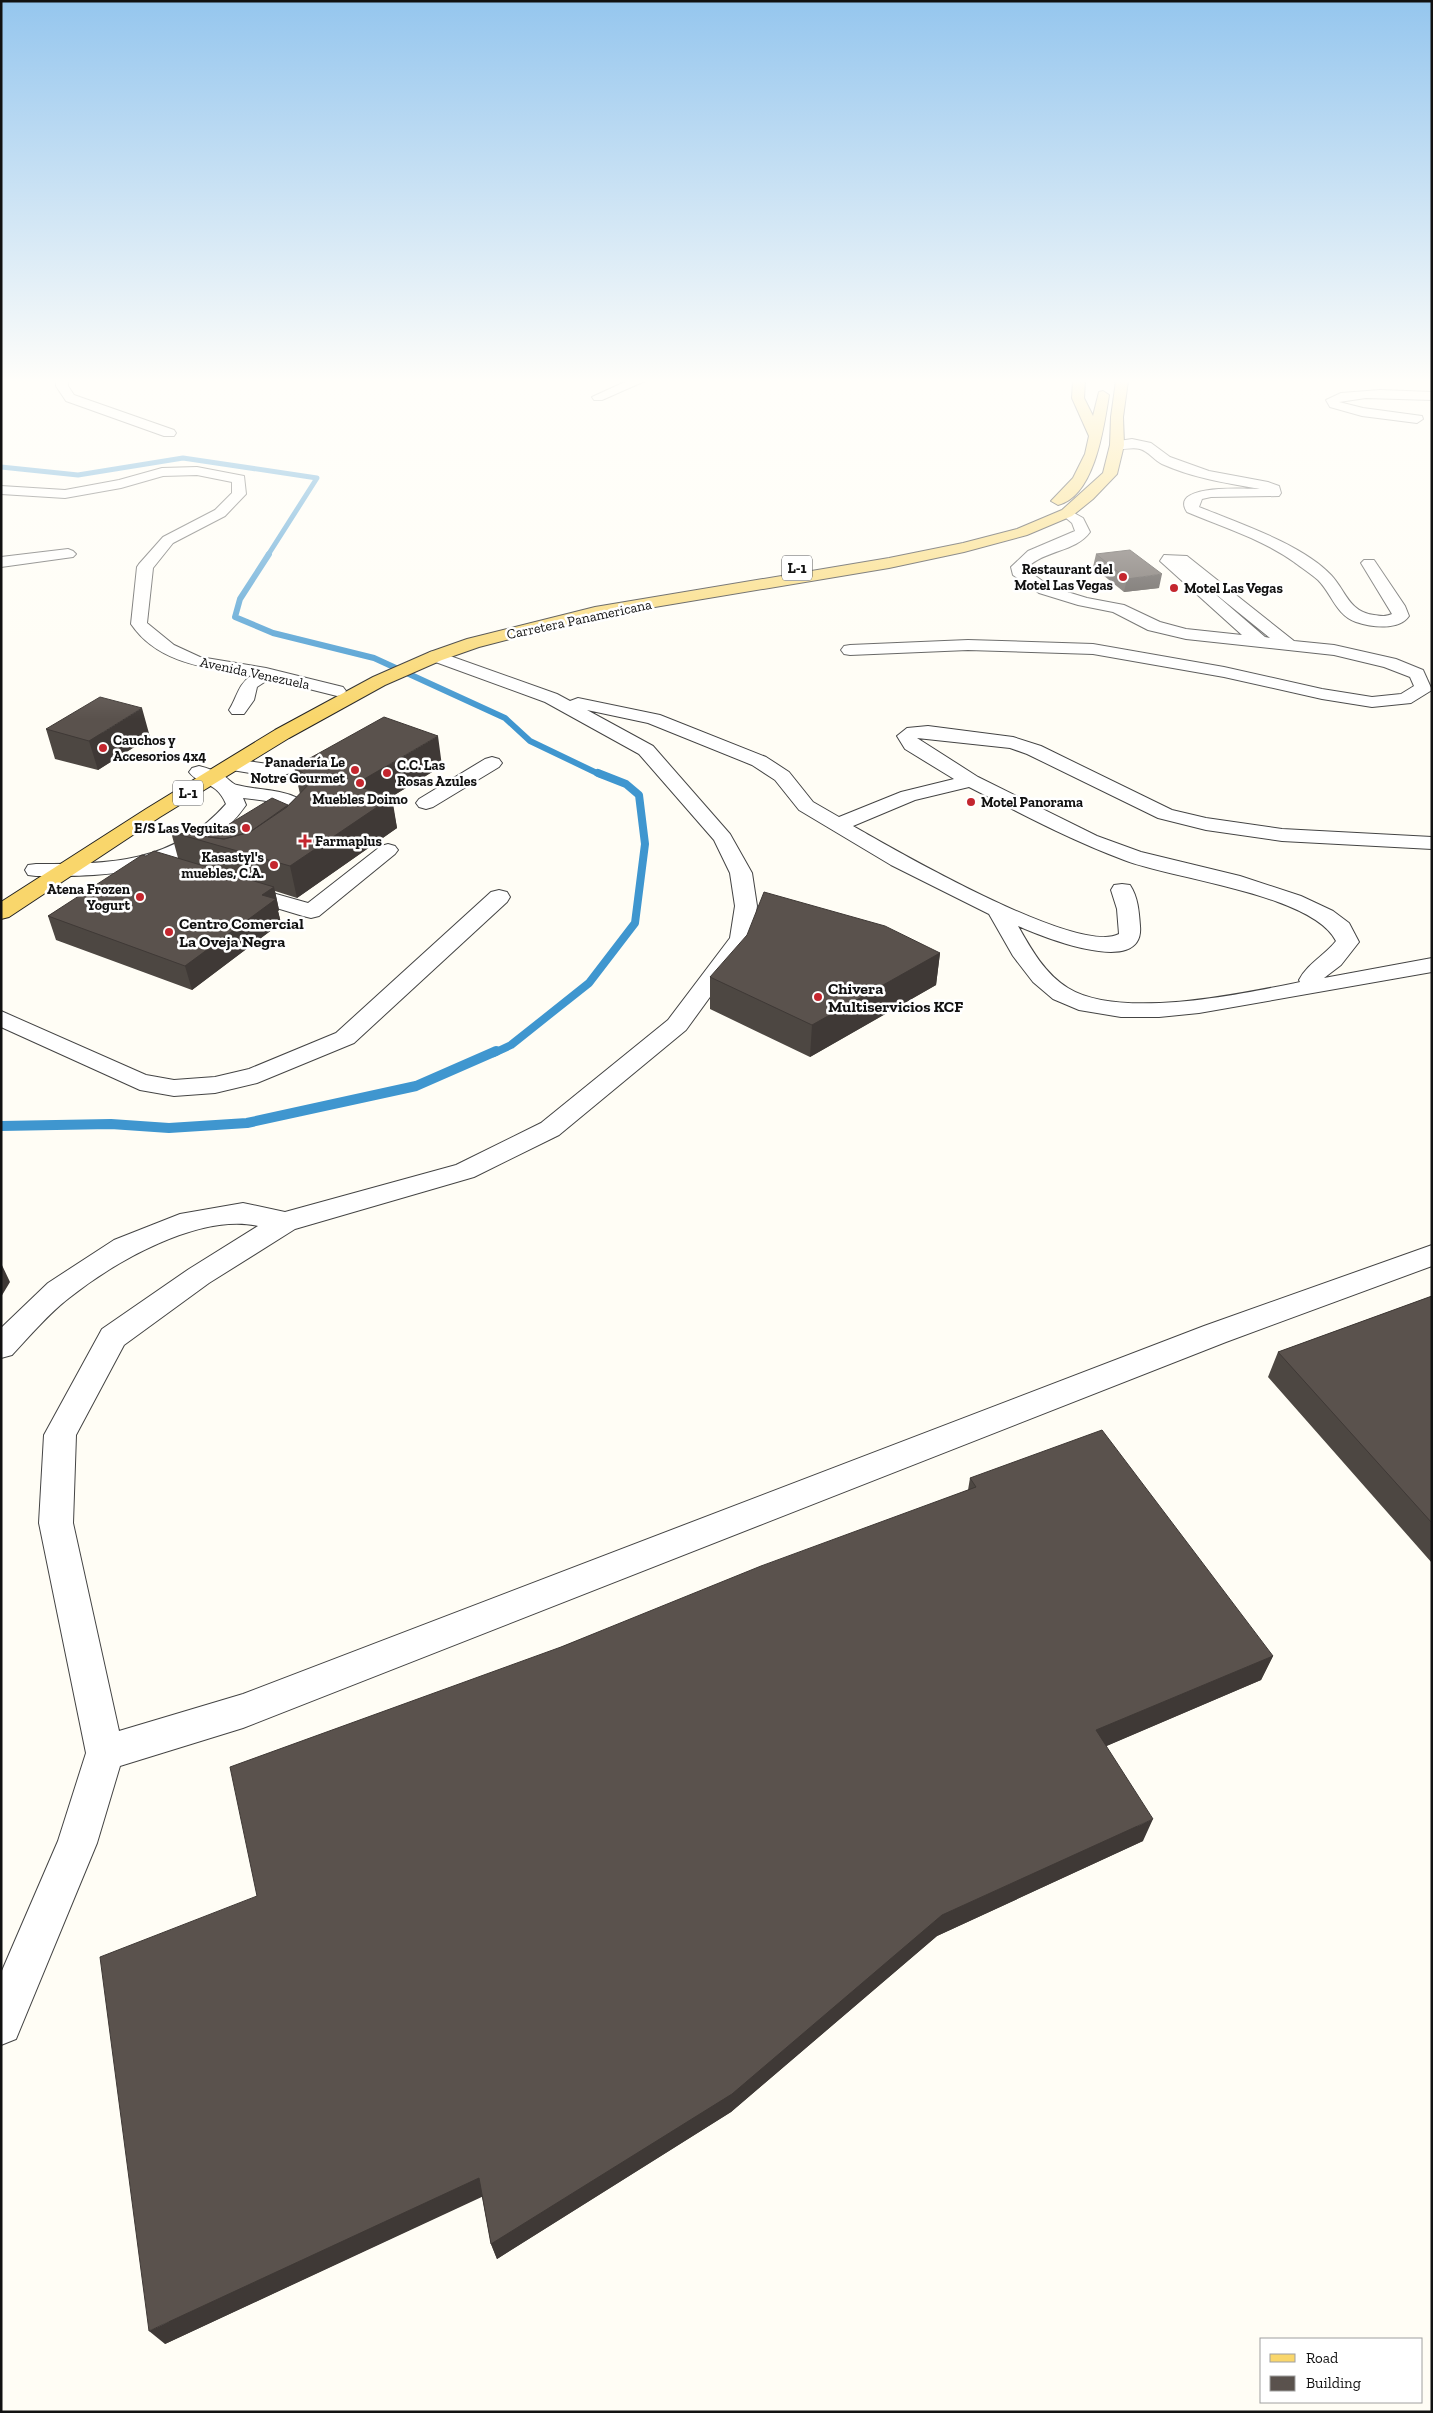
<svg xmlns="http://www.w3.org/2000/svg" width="1433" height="2413" font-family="'Zilla Slab',serif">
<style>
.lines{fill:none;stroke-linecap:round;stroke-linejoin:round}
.stream-far3{stroke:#3f96cf;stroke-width:5}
.stream-far2{stroke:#3f96cf;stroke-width:6}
.stream-far1{stroke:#3f96cf;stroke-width:8}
.stream{stroke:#3f96cf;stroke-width:10}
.minor-casing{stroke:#444;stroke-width:2}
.major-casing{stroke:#222;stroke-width:2}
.minor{fill:#fff;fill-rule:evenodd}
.major{fill:#f9d66b;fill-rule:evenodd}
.wall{fill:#4d4742}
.shaded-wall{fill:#3f3936}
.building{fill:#5a524d;stroke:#3f3936}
.poi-dot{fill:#c4262e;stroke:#fff;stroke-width:2}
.labels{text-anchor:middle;stroke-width:5;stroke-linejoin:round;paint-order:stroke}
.far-poi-label{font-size:14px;font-weight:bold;fill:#111;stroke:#fff;text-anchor:end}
.far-street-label{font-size:14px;fill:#111;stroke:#fff}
.shield{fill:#fff;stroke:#585858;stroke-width:1}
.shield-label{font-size:15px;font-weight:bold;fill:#111}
.poi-label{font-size:16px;font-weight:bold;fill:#111;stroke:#fff;text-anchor:start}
</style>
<rect width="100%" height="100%" fill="#fffdf5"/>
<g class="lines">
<path class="stream-far3" d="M1,467L78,475L183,458L317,478L268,555"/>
<path class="stream-far2" d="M269,554L240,599L235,617L273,633L374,658L505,718L530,741L601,775"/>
<path class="stream-far1" d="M494,1053L511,1045L589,983L635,923L645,844L639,795L626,784L598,773"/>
<path class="stream" d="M1,1126L111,1124L169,1128L247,1123L416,1086L496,1051"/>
<g class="minor-casing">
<path id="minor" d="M56,381H68V386L74,395L174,430L176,433L174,436H164L66,401L56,386Z
M627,381H645L602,400H594L592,397Z
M1380,390L1432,392V400L1366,398L1339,402L1363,408L1422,416L1423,419L1417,423L1362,416L1330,407L1326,400L1341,393Z
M1132,439L1151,443L1170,457L1209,471L1268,482L1279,486L1281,493L1279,496L1211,497L1202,499L1199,507C1238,523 1302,544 1331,575C1346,591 1349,612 1374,615C1381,616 1385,617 1392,614L1361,563L1364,560H1374L1405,606L1409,616C1399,631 1371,627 1356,622C1336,615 1332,594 1318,580C1311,574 1302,568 1294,562C1262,539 1222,527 1187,512C1168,483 1248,489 1260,489C1226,483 1193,478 1162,464C1154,460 1148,451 1140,449C1130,446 1117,453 1110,445L1112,442Z
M197,467L244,476L246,494L225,516L173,543L153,568L147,623L174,645L200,657L266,668L343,687L346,691L343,695L337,696L269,679L257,687L254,700L244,714H232L229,710C237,698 238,684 251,676C208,668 158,664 131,624L137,567L139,564L163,537L215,510L232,493V482L197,475L163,476L121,488L65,498L1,494V486L65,490L119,480L162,468Z
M1067,509L1083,518L1090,532C1076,552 1044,550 1027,568V570L1051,587L1087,598L1124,605L1160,622L1186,629L1242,635L1160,561L1164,555L1187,556L1294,641L1334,645L1396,659L1423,670L1432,690L1411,703L1372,707L1322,699L1224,677L1093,654L968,650L850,655L844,654L841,650L844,646L850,645L968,640L1093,644L1224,667L1322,689L1372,697L1401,694L1414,686L1410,677L1384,667L1334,655L1186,639L1148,630L1113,612L1078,605L1039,593L1013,575L1011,567L1028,551L1075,531L1072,523L1060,513ZM1207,587L1270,638L1265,637Z
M68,549L73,551L76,554L73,557L1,567V557Z
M436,651L557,694L570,701L578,698L660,715L766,757L789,772L813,802L839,817L901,792L954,779L905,749L897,736L907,728L928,726L1013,737L1041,746L1172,810L1206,818L1282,829L1432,837V849L1282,841L1206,830L1158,818L1027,754L1010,748L917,738L978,777L1097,836L1141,852L1240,876L1301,896L1333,911L1349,923L1359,942L1341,965L1324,978L1432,958V972L1199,1013L1159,1017H1121L1079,1010L1053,999L1033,982L1013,956L989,914L891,865L799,810L775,780L752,765L648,723L587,710L653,746L730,834L752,873L757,906L752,939L686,1030L559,1135L474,1177L295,1229L209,1283L124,1345L76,1435L73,1523L119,1731L243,1694L1204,1326L1432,1245V1266L1226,1342L243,1728L120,1766L97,1843L16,2039L1,2045V1973L58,1841L86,1753L39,1523L44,1435L102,1329L189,1269L258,1226C199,1213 114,1262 69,1298C48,1314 30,1336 12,1355L1,1358V1328L48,1283L114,1240L180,1214L243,1203L285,1212L456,1165L541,1123L668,1020L730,938L735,906L730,873L714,840L639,754L545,702L430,660L427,656L430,652ZM969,787C1020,813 1070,840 1124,860C1172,879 1313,894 1336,941C1325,955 1307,964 1299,980L1300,982C1242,994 1120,1020 1068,988C1045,974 1031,949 1018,926C1041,936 1145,979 1140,926C1139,912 1138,897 1130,885L1122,884L1114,885L1111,890L1117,909L1119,934C1078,956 895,850 853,826L915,800Z
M492,757L499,759L502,763L499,767L433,807L426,809L419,807L416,803L419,799L485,759Z
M233,759L275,765L288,762L295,764L298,768L295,772L275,777L226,769L223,765L226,761Z
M199,766C208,768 217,772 224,776C229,779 232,784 237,785C264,792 297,787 315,813C307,825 300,836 285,832L282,828L294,813C280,801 261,800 243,798L246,805C199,873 112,877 36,876L28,875L25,870L28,865L36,864C110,864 173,864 226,804C216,780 199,786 189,772L192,768Z
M388,844L395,846L398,850L395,854L319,916L311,918L303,916L233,895L230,890L233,885L241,884L308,903L381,846Z
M499,890L507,892L510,897L507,902L354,1043L257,1083L215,1093L174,1096L140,1090L1,1027V1011L146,1075L174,1080L215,1077L249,1069L336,1033L491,892Z"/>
</g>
<g class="major-casing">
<path id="major" d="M1073,381H1085L1084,398L1093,416L1099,392L1103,391L1109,395C1104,426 1095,496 1058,505L1051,501L1073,478L1085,454L1089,436L1072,398Z
M1116,381H1128L1123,417L1124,445L1117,474L1093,499L1072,516L1027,535L964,552L889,568L595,617L479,647L442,660L385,685L289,738L160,817L9,917L1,919V902L146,809L275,730L373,677L430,652L467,639L595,607L889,558L963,543L1017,529L1062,510L1103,473L1110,445L1111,417Z"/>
</g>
<use href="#minor" class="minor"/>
<use href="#major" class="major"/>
</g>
<path class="wall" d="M1096,554L1159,588L1124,592L1093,567Z
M46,729L150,737L98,770L55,759Z
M442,766L391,797L397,828L297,898L275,891L279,910L278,911L281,923L192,990L56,940L48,916L146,856L178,858L171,832L208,837L288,805L300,794L294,767Z
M940,953L936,985L810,1057L710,1009V977Z
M1432,1296V1563L1268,1377L1278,1352Z
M970,1478L1273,1656L1261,1680L1106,1746L1143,1841L937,1936L731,2112L497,2259L491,2244L482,2196L165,2344L257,1896L561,1647L968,1490Z"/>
<path class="shaded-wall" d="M1162,574L1159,588L1124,592L1127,579Z
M142,708L150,737L98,770L89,741Z
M438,736L442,766L360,816L354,785Z
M392,797L397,828L297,898L290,866Z
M274,887L279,910L278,911L281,923L192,990L185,966L262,895Z
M940,953L936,985L810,1057L812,1025Z
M1,1263L10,1282L1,1297Z
M1273,1656L1261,1680L1088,1754L1096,1730Z
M1153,1819L1143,1841L937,1936L731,2112L497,2259L491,2244L942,1915Z
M479,2178L486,2195L165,2344L149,2331Z"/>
<path class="building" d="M1130,550L1162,574L1127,579L1096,554Z
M100,697L142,708L89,741L46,729Z
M384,717L438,736L354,785L392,797L290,866L171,832L224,839L250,832L287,807L310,783L303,773L294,767Z
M272,798L288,805L250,832L224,839L208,837Z
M154,851L274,887L262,895L276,899L185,966L48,916L142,855L146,856Z
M764,892L885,926L940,953L812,1025L710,977L747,935Z
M1432,1296V1523L1278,1352Z
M1102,1430L1273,1656L1096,1730L1153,1819L942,1915L732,2094L491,2244L479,2178L149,2331L100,1957L257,1896L230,1767L561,1647L761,1566L976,1487L970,1478Z"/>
<linearGradient id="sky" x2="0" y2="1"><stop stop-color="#95c6ee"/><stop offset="0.53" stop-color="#fffefa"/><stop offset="1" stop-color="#fffefa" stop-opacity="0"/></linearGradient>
<rect width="1433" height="719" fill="url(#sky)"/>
<g class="poi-dot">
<circle cx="1123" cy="577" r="5"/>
<circle cx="1174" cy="588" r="5"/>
<circle cx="103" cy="748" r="5"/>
<circle cx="355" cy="770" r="5"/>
<circle cx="387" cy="773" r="5"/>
<circle cx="360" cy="783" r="5"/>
<circle cx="971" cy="802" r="5"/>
<circle cx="246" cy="828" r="5"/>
<path d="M302.5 833.5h5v5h5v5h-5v5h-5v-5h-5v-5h5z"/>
<circle cx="274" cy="865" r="5"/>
<circle cx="140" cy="897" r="5"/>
<circle cx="169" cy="932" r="5"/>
<circle cx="818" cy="997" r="5"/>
</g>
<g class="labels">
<g class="far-poi-label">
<text x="1113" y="574">Restaurant del<tspan x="1113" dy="16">Motel Las Vegas</tspan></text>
<text x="1184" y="593" text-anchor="start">Motel Las Vegas</text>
<text x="113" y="745" text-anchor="start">Cauchos y<tspan x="113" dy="16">Accesorios 4x4</tspan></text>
<text x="345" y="767">Panadería Le<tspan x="345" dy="16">Notre Gourmet</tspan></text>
<text x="397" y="770" text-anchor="start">C.C. Las<tspan x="397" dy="16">Rosas Azules</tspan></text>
<text x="360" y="804" text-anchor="middle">Muebles Doimo</text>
<text x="981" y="807" text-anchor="start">Motel Panorama</text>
<text x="236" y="833">E/S Las Veguitas</text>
<text x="315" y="846" text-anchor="start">Farmaplus</text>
<text x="264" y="862">Kasastyl's<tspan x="264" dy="16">muebles, C.A.</tspan></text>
<text x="130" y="894">Atena Frozen<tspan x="130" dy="16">Yogurt</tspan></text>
</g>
<g class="far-street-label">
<text transform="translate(579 619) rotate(-12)" y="5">Carretera Panamericana</text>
<text transform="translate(255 673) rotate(12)" y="5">Avenida Venezuela</text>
</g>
<g class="shield">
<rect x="782" y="555.5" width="30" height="25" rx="4"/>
<rect x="173" y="780.5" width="30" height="25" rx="4"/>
</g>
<g class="shield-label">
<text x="797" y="573">L-1</text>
<text x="188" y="798">L-1</text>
</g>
<g class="poi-label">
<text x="179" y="929">Centro Comercial<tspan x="179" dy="18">La Oveja Negra</tspan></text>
<text x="828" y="994">Chivera<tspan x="828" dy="18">Multiservicios KCF</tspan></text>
</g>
</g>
<rect width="1433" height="2413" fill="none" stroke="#111111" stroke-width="5"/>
<rect x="1260" y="2338" width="162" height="65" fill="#ffffff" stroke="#a0a0a0"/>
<rect x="1270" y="2354" width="25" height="8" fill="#f9d66b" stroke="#a0a0a0"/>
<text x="1306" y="2363" font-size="15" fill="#111111">Road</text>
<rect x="1270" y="2376" width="25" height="15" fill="#5a524d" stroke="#a0a0a0"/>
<text x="1306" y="2388" font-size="15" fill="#111111">Building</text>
</svg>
